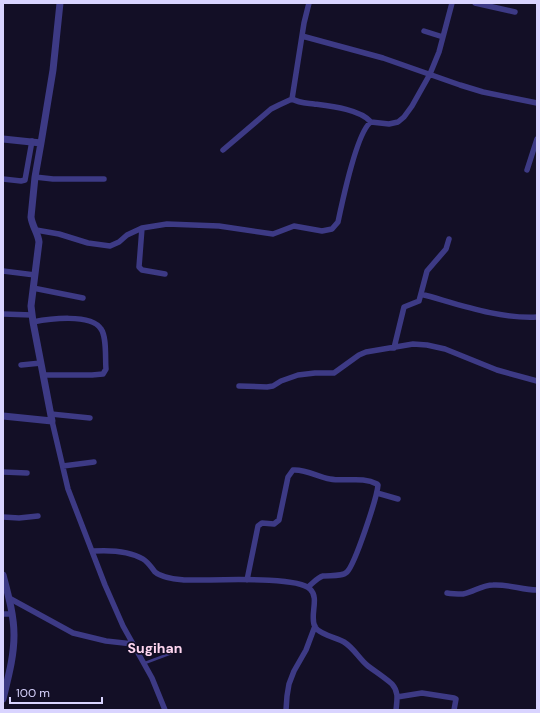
<svg xmlns="http://www.w3.org/2000/svg" width="540" height="713" font-family="'DM Sans',sans-serif">
<style>
.lines{fill:none;stroke-linecap:round;stroke-linejoin:round}
.service{stroke:#3d3a85;stroke-width:2.5}
.minor{stroke:#3d3a85;stroke-width:5.5}
.tertiary{stroke:#3d3a85;stroke-width:7}
.labels{text-anchor:middle;stroke-width:3.5;stroke-linejoin:round;paint-order:stroke}
.quarter-label{font-size:14px;font-weight:bold;fill:#ffd6f0;stroke:#130f26}
</style>
<rect width="100%" height="100%" fill="#130f26"/>
<g class="lines">
<path class="service" d="M145,663L177,651"/>
<path class="minor" d="M309,3L304,23L292,99C299,103 307,103 314,104C330,106 360,109 371,122
M475,3L515,12
M424,31L443,37
M302,36L383,58L460,85L483,92L537,103
M223,150L271,109L279,105L292,99
M527,170L537,139
M35,177L53,179H104
M3,179L21,181L25,180L32,141
M142,228L139,267L142,270L165,274
M36,230L59,234L88,243L110,246L119,242L127,235L142,228L167,224L219,226L273,234L294,226L322,231L332,229L338,222C342,203 357,131 371,122L389,124L398,122L404,117L412,106L430,74L439,52L452,3
M3,271L35,275
M33,288L83,298
M421,294C458,304 498,319 537,317
M3,314L32,315
M33,322C48,319 91,313 101,329C107,337 105,359 106,369L103,374L92,375H43
M394,348L404,307L419,301L427,271L446,249L449,239
M21,365L41,363
M239,386L267,387L273,386L281,381L298,375L315,373H334L359,355L366,352L413,344L427,345L445,349L497,370L537,381
M51,414L90,418
M52,421L68,489L105,585L123,626L152,678L165,710
M63,466L94,462
M3,472L27,473
M377,493L398,499
M3,517L19,518L38,516
M93,551C109,550 128,550 143,559C148,562 151,567 155,572C162,578 175,579 184,580C207,581 296,575 310,589C320,598 309,616 315,627C319,634 337,638 344,642C354,648 359,659 368,666C376,672 384,677 392,684C399,692 397,700 396,710
M247,580L258,526L262,523L274,524L279,520L288,477L293,470C306,469 318,477 330,479C346,482 362,476 377,484L378,485C377,498 355,564 347,572C342,577 330,575 323,576C318,577 312,584 308,587
M447,593C453,594 458,594 463,594C474,592 482,585 493,585C509,584 522,590 537,590
M9,598L73,633L106,641L133,644
M3,614H12
M397,697L422,693L454,698L456,699L454,710
M286,710L287,696L289,684L294,671L306,650L315,626"/>
<path class="tertiary" d="M3,139L41,143L53,70L60,3
M3,416L52,421L33,322L31,306L39,242C38,233 32,226 31,217L35,177L41,143
M3,575C8,594 14,615 14,635C14,657 8,678 3,699"/>
</g>
<g class="labels">
<g class="quarter-label">
<text x="155" y="653">Sugihan</text>
</g>
</g>
<rect width="540" height="713" fill="none" stroke="#d9d4ff" stroke-width="8"/>
<path d="M10 697v6h92v-6" fill="none" stroke="#d9d4ff" stroke-width="2"/>
<text x="16" y="697" font-size="12" fill="#d9d4ff" stroke="#130f26" stroke-width="3" paint-order="stroke">100 m</text>
</svg>
